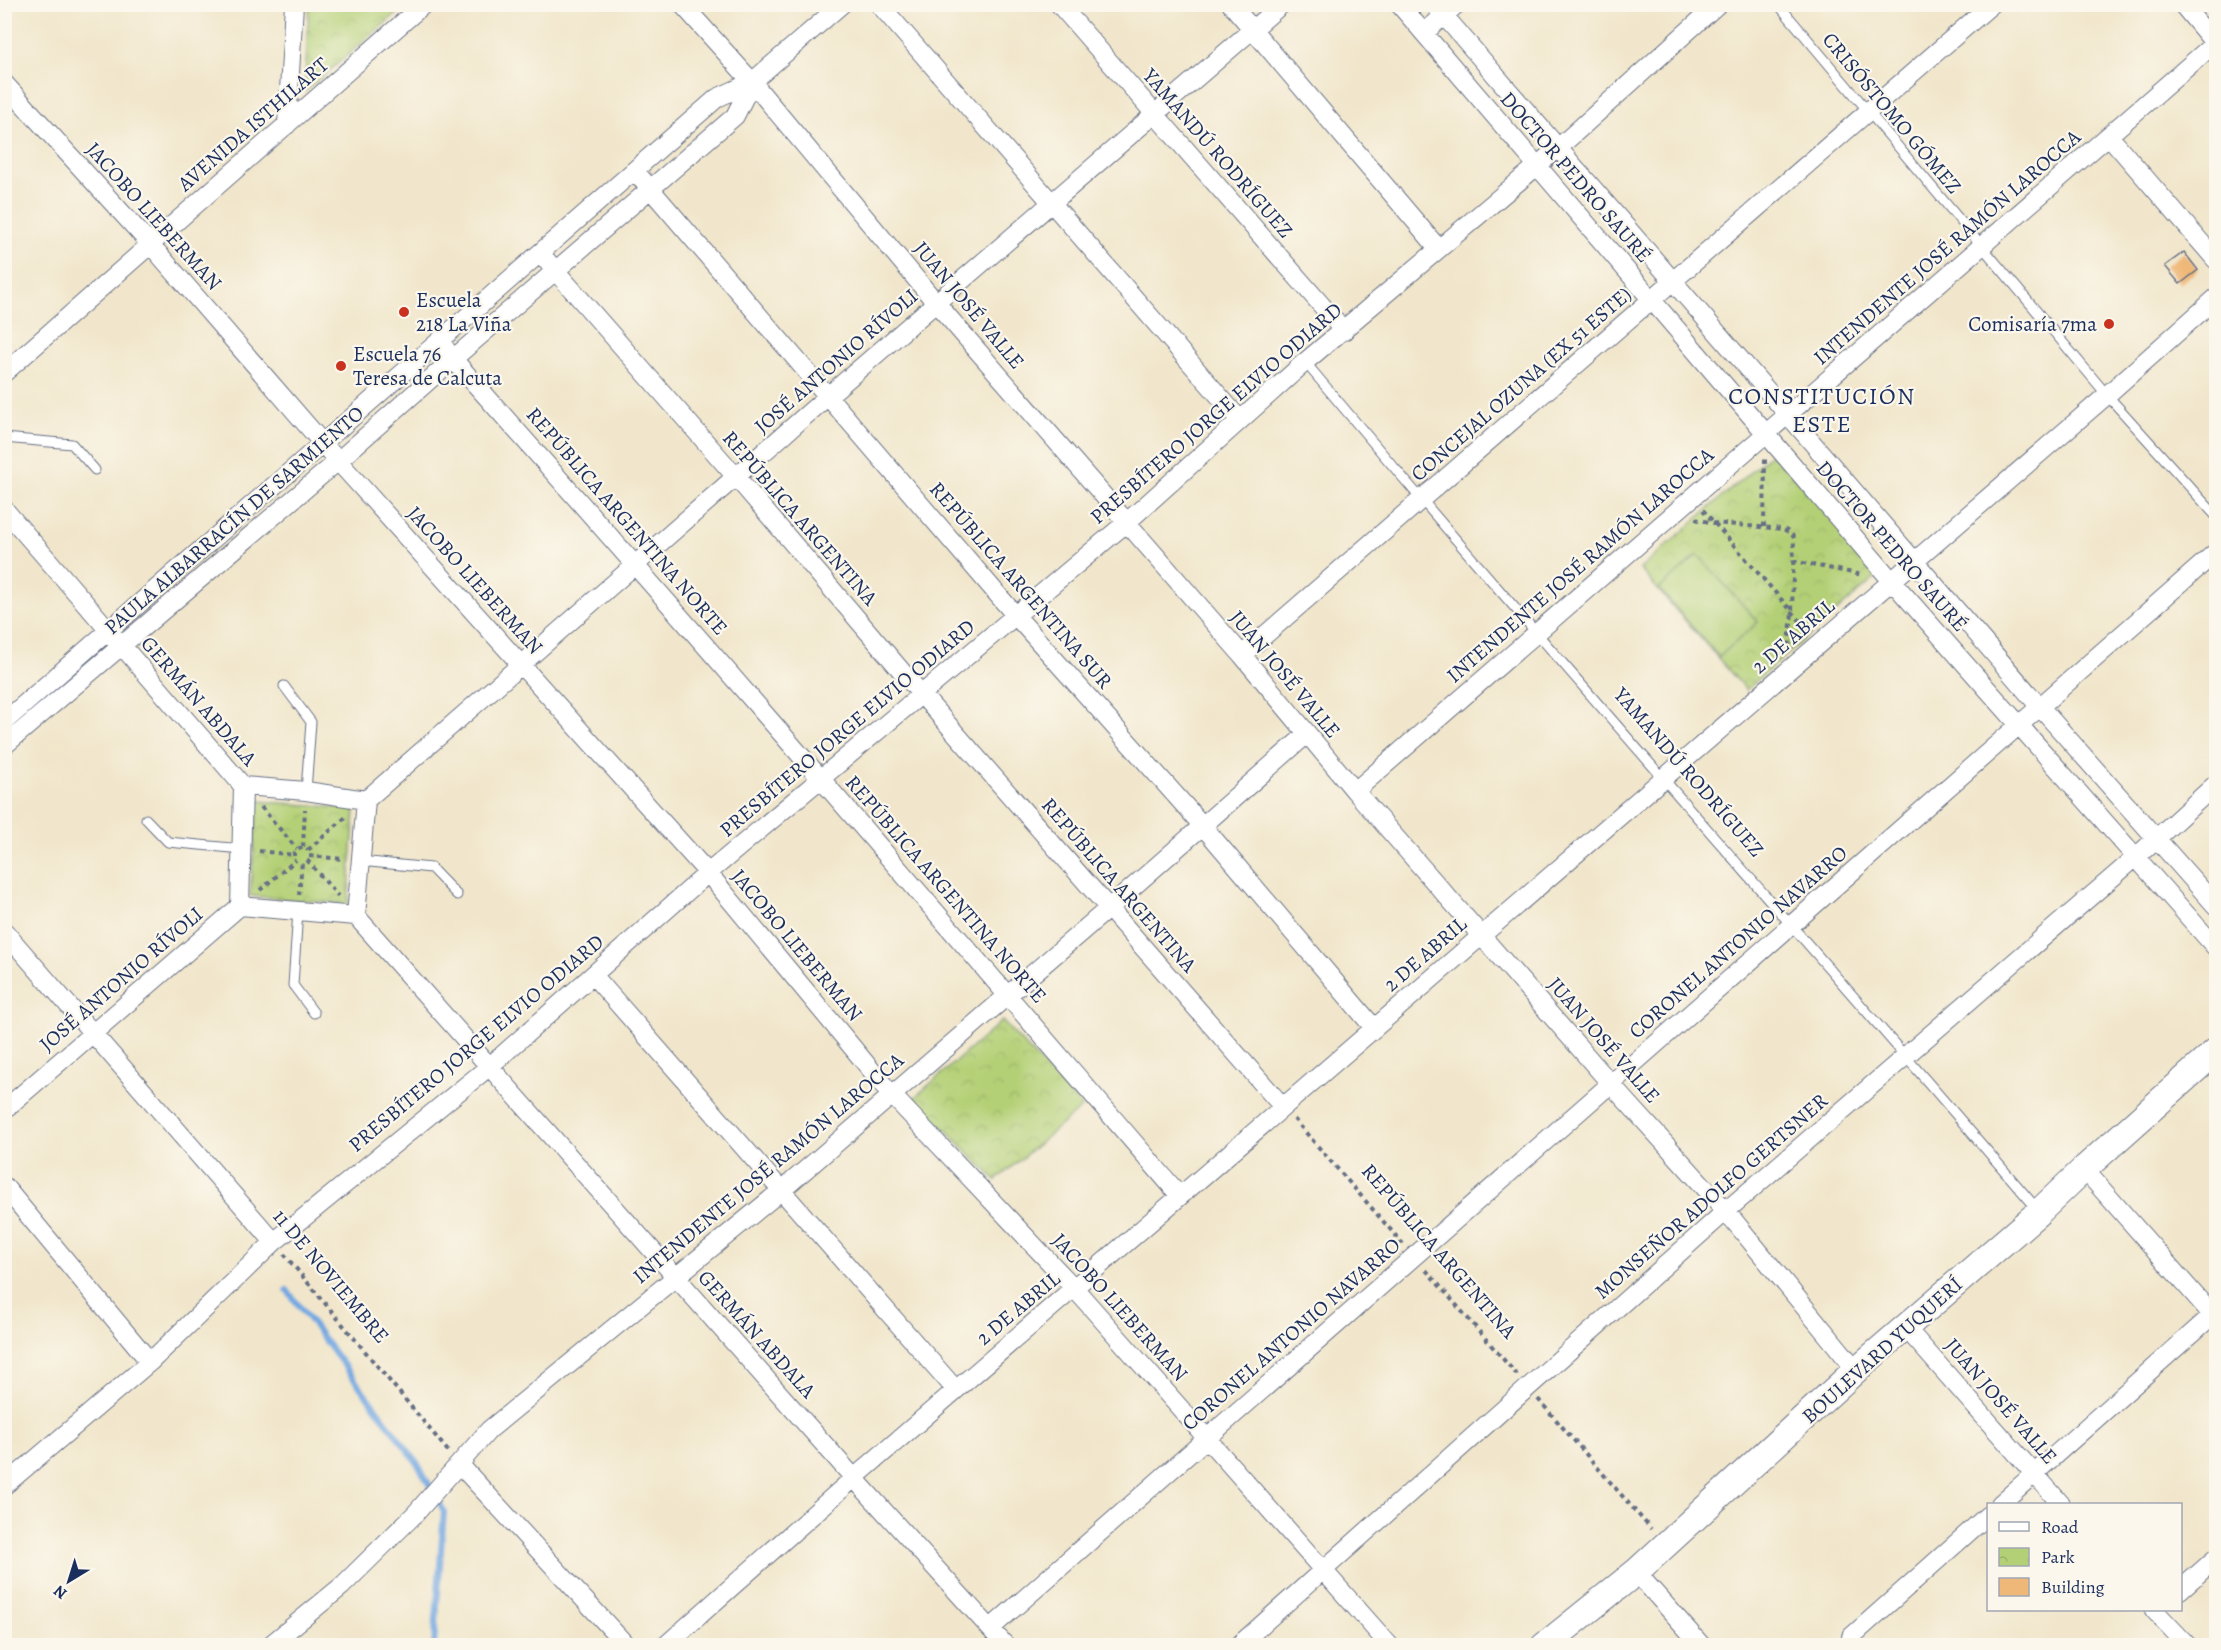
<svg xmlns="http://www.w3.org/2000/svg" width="2221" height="1650" font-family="Alegreya,serif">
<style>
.park{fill:url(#park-crowns);stroke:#68806a;stroke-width:1.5}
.pitch{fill:#b4d076;stroke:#68806a;stroke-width:1.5}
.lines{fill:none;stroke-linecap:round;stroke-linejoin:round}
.stream{stroke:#73a8e1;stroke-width:6}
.building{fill:#efb878}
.lane-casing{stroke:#666f84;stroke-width:11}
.street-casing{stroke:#666f84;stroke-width:20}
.secondary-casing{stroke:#666f84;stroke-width:28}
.path{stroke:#666f84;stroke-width:4;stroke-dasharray:4.5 4.5;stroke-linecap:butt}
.lane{stroke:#fff;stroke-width:9}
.street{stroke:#fff;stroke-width:18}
.secondary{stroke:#fff;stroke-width:26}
.poi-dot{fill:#c8321e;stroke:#fbf7ec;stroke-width:2}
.labels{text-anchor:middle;stroke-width:4.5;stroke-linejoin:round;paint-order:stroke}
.street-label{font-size:21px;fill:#1b2f5e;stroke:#fbf7ec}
.poi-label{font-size:21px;fill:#1b2f5e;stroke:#fbf7ec;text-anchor:start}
.quarter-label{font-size:24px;letter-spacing:1.5px;fill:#1b2f5e;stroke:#fbf7ec}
</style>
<defs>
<pattern id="park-crowns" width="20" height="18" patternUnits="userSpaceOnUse" patternTransform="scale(1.5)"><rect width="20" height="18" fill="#b4d076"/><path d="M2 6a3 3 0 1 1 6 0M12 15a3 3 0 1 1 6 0" fill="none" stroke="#9ab368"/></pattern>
</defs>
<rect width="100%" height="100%" fill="#fbf7ec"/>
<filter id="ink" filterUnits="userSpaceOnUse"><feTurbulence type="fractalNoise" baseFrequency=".0167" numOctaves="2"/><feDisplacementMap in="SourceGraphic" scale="12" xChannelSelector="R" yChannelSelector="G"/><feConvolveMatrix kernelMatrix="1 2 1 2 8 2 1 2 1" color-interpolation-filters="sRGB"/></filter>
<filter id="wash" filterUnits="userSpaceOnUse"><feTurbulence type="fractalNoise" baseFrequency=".008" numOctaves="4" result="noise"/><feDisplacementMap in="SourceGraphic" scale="24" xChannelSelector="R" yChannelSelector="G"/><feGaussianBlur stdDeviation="1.35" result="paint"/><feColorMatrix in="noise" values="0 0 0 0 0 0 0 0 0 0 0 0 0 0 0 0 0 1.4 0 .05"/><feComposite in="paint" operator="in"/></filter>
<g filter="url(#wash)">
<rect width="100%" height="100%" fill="#f1e6cb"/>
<path class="park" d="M309,5L402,9L305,91Z
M1773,452L1880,574L1746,690L1640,569Z
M258,801L355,809L348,904L250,896Z
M1002,1021L1082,1107L996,1180L914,1098Z"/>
<path class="pitch" d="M1698,555L1758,622L1719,657L1659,589Z"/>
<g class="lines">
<path class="stream" d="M287,1290L416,1461L444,1511L434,1646"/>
</g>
<g id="blocks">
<path class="building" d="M2184,252L2198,270L2180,284L2165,266Z"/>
</g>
</g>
<g filter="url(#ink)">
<use href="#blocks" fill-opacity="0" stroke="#666f84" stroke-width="1.5"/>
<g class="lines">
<g class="lane-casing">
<path id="lane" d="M1778,4L2107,395L2216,516
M1305,362C1545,648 1795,926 2038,1210
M4,438L72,444L95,470
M284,686L311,722L306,791
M146,819L168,842L242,849
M360,861L431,868L457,895
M298,911L293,985L314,1013"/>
</g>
<g class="street-casing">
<path id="street" d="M682,4L752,82L937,304L1242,655L1355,791L1611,1084L1726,1211L1856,1370
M879,4L1240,420
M1059,4L1344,331
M1231,4L1438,248
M1399,4L1891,580L2216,948
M1434,4L2040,707L2216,906
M2182,4L2216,45
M1424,33L1457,4
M4,83L151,245L338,461L708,873L891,1094L1075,1289L1390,1646
M287,125L294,4
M2109,136L2216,260
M635,171L1016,616L1202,825L1374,1028
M540,253L737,478L922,695L1283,1107
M440,341L453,359C699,635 939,916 1180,1196
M4,373L424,4
M4,509L243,786
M1242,655L1992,4
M4,722L717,98L752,82L842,4
M4,746L338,461L453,359L735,116L752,82
M243,786L306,791L366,800
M1355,791L2215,43
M366,800L828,396L1282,4
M240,906L243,786
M240,906L356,916
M356,916L854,1478L1006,1646
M356,916L366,800
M4,931L274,1242
M593,975L956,1390
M4,1110L240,906
M2084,1169L2216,1319
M4,1186L150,1362
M1906,1328L2061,1504
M460,1465L627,1646
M4,1486L150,1362L274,1242L490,1066L708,873L1126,523L1305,362L1557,149L1718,4
M2000,1504L2216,1312
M1636,1572L1702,1646
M2180,1590L2216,1558
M2154,1610L2188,1646
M991,1628L2216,552
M1851,1637L1988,1515
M269,1646L342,1586L415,1514L489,1430L782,1190L1109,908L1307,734
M665,1646L854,1478L2107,395L2216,298
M1238,1646L1726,1211L2135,858L2216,784"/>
</g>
<g class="secondary-casing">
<path id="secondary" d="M1544,1646L1636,1572L1856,1370L2039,1212L2084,1169L2216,1051"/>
</g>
<path class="path" d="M1703,510L1809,631
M1695,519L1714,523L1783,529L1791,533L1794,538L1792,612L1789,646
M1764,527L1765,459
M1793,561L1863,575
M261,807L297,849
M303,847L305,809
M308,850L347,816
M259,851L294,855
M294,856V852L303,847L308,850
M309,856L344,859
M307,860L338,896
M260,890L296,860
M299,895L302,862
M1294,1119L1403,1244
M284,1254L448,1451
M1426,1270L1517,1375
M1538,1399L1651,1529"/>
<use href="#lane" class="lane"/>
<use href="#street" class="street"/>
<use href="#secondary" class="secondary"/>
</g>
</g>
<g class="poi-dot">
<circle cx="404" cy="312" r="6"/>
<circle cx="2109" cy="324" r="6"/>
<circle cx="341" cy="366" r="6"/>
</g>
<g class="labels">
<g class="street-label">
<text transform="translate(1892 113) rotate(50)" y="7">CRISÓSTOMO GÓMEZ</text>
<text transform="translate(253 124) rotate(-41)" y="7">AVENIDA ISTHILART</text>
<text transform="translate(1218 153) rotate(49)" y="7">YAMANDÚ RODRÍGUEZ</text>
<text transform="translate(1576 177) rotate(49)" y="7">DOCTOR PEDRO SAURÉ</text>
<text transform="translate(154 216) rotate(48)" y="7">JACOBO LIEBERMAN</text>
<text transform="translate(1947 247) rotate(-41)" y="7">INTENDENTE JOSÉ RAMÓN LAROCCA</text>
<text transform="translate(969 305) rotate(50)" y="7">JUAN JOSÉ VALLE</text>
<text transform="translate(836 361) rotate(-41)" y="7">JOSÉ ANTONIO RÍVOLI</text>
<text transform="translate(1521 384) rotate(-41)" y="7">CONCEJAL OZUNA (EX 51 ESTE)</text>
<text transform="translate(1216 413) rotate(-41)" y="7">PRESBÍTERO JORGE ELVIO ODIARD</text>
<text transform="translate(800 518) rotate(49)" y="7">REPÚBLICA ARGENTINA</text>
<text transform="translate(234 520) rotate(-41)" y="7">PAULA ALBARRACÍN DE SARMIENTO</text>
<text transform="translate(627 521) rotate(49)" y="7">REPÚBLICA ARGENTINA NORTE</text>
<text transform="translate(1892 546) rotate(49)" y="7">DOCTOR PEDRO SAURÉ</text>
<text transform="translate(1580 565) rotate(-41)" y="7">INTENDENTE JOSÉ RAMÓN LAROCCA</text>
<text transform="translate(475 580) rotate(48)" y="7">JACOBO LIEBERMAN</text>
<text transform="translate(1021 585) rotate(49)" y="7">REPÚBLICA ARGENTINA SUR</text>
<text transform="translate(1793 636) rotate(-41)" y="7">2 DE ABRIL</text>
<text transform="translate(1285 674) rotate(50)" y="7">JUAN JOSÉ VALLE</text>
<text transform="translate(199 701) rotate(49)" y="7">GERMÁN ABDALA</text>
<text transform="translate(847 728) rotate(-40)" y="7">PRESBÍTERO JORGE ELVIO ODIARD</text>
<text transform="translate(1689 772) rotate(49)" y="7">YAMANDÚ RODRÍGUEZ</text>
<text transform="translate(1119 885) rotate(49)" y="7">REPÚBLICA ARGENTINA</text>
<text transform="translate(946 889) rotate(49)" y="7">REPÚBLICA ARGENTINA NORTE</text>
<text transform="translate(1738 942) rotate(-41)" y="7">CORONEL ANTONIO NAVARRO</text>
<text transform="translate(797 945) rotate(50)" y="7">JACOBO LIEBERMAN</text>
<text transform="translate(1425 954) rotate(-41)" y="7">2 DE ABRIL</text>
<text transform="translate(121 979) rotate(-41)" y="7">JOSÉ ANTONIO RÍVOLI</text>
<text transform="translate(1604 1040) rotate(49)" y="7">JUAN JOSÉ VALLE</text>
<text transform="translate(476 1043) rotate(-40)" y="7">PRESBÍTERO JORGE ELVIO ODIARD</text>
<text transform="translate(768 1168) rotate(-40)" y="7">INTENDENTE JOSÉ RAMÓN LAROCCA</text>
<text transform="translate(1711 1196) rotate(-41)" y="7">MONSEÑOR ADOLFO GERTSNER</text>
<text transform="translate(1439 1251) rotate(49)" y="7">REPÚBLICA ARGENTINA</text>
<text transform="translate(331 1276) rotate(50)" y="7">11 DE NOVIEMBRE</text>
<text transform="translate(1120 1307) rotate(48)" y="7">JACOBO LIEBERMAN</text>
<text transform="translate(1018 1308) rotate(-40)" y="7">2 DE ABRIL</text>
<text transform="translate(757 1334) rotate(48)" y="7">GERMÁN ABDALA</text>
<text transform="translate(1291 1334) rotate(-41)" y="7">CORONEL ANTONIO NAVARRO</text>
<text transform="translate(1882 1350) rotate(-42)" y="7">BOULEVARD YUQUERÍ</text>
<text transform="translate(2001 1401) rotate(49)" y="7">JUAN JOSÉ VALLE</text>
</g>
<g class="poi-label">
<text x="416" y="307">Escuela<tspan x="416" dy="24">218 La Viña</tspan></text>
<text x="2097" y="331" text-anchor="end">Comisaría 7ma</text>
<text x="353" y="361">Escuela 76<tspan x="353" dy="24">Teresa de Calcuta</tspan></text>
</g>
<g class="quarter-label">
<text x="1822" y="404">CONSTITUCIÓN<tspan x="1822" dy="28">ESTE</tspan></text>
</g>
</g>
<rect width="2221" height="1650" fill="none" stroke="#fbf7ec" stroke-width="24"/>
<rect x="1987" y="1503" width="195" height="108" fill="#fbf7ec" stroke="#a1a7b3" stroke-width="1.5"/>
<rect x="1999" y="1522" width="30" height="9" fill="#ffffff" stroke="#a1a7b3" stroke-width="1.5"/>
<text x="2041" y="1533" font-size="18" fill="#1b2f5e">Road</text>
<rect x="1999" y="1548" width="30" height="18" fill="url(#park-crowns)" stroke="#a1a7b3" stroke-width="1.5"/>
<text x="2041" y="1563" font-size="18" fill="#1b2f5e">Park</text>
<rect x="1999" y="1578" width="30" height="18" fill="#efb878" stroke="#a1a7b3" stroke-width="1.5"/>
<text x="2041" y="1593" font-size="18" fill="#1b2f5e">Building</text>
<g transform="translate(69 1581) rotate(218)" stroke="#fbf7ec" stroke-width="4.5" paint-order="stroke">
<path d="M0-4.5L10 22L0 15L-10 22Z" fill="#1b2f5e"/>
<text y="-9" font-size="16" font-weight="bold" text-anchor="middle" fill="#1b2f5e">N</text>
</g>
</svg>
